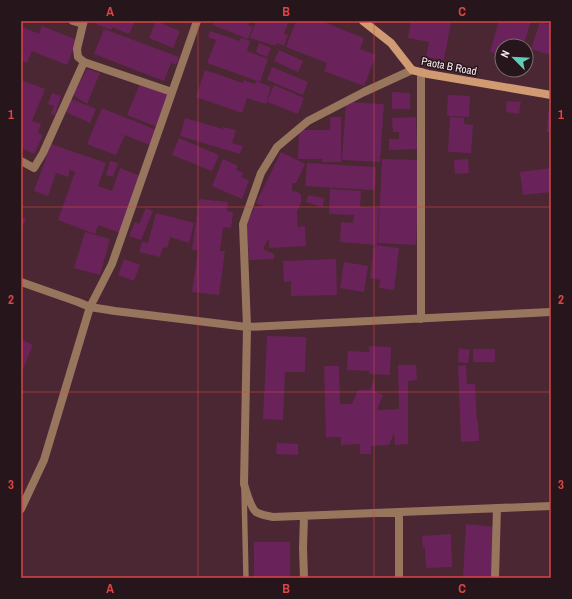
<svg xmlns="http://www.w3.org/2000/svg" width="572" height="599" font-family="'Archivo Narrow',sans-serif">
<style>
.building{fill:#6a235a}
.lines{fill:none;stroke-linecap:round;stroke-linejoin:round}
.lane{stroke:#97765d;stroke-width:5.5}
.street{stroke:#97765d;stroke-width:8}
.secondary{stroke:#d09b73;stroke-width:8}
.grid{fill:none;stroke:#dc4546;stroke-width:1;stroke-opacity:0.55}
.labels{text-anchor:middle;stroke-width:3;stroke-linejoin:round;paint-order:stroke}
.street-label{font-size:11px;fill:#ffecf1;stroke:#26161b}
.neatline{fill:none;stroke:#dc4546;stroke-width:1.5}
.grid-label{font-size:13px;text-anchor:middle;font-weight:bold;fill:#dc4546}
</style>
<rect width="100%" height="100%" fill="#4a2733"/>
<path class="building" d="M95,21H135L129,34L112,27L111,30L94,23Z
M156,21L180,31L173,48L149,38Z
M214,21H250L248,25L253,27L248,39L213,25Z
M256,21H289L284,34L288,35L284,46L277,43L276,46L250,38Z
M296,21H321L364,38L360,49L376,55L364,86L324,71L327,63L286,47Z
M411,21H451L444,60L426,57L429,42L408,38Z
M499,21H531L523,46H502V56L490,52Z
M540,22L551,25V55L531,49Z
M21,26L39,34L42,26L77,40L67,65L32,51L27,63L21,60Z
M104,29L179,57L176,65L171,63L164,81L94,54Z
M210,31L240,41L241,38L250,41L247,51L268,59L260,82L207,63L216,40L208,37Z
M259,43L271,48L267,57L256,52Z
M279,50L303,61L298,72L274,61Z
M272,67L308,82L303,95L267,80Z
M87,69L100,73L87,104L73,95Z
M205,70L243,83L244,80L255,84L256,81L271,87L266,104L247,98L242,113L196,97Z
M21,80L45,89L32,121L41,124L38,133L43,135L34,154L21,148Z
M141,81L171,93L157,127L127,115Z
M274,85L304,98L298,114L267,102Z
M392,92L410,93V109H392Z
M52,93L61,96L55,115L51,114L54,106L48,104Z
M448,95L470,96L469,117L447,116Z
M71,99L96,109L90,123L66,112Z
M507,101L521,102L519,114L506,112Z
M346,102L384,104L380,162L342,160Z
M102,108L156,130L150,145L125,135L116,155L87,144Z
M548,112H551V132H547Z
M330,117H341V162H322V159H298L299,130H330Z
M416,117L417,149L389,150V139H399V132H393L392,118Z
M450,117L464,118V124L473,125L471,153L448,152Z
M185,118L223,129V127L236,130L232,143L243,146L240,154L180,136Z
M179,138L219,155L212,171L172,155Z
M51,144L106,163L98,186L112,191L120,168L140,176L120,233L98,225L95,234L58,220L75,172L70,170L68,177L56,173L48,196L34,191Z
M281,152L305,164L296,183H292V191L297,192L301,195V203L297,212L298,227L305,226L306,246L269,248V238L263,249L274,254V259L249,260L247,223L255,207L263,206L256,203Z
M223,159L238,166L236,170L243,173L241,177L249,180L242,199L212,186Z
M382,159L420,160L416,245L378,243Z
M468,159L469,173L455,174L454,160Z
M110,161L118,163L113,177L106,175Z
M307,163L376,167L375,190L305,186Z
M551,168V192L523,195L520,172Z
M330,189L361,191L360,207L379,208L377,245L340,242L341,222L353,223L354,215L329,214Z
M308,195L324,198L323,207L306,202Z
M199,199L228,202L227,211L233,212L231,228L223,227L220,251H225L219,295L192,292L198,250H192Z
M146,208L153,211L141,240L129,236L135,222L139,224Z
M156,213L194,223L189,243L170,237L167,248L163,247L160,257L139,252L142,242L148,243Z
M21,217L26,219L21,230Z
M85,232L110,239L100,275L74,268Z
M374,245L399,248L394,290L379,288L380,280L370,278Z
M124,259L140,265L134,281L118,275Z
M336,259L337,295L291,296V281L284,282L283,261Z
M344,262L368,266L364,292L340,288Z
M267,336L306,337L305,372H285L283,420L263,419Z
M21,339L33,345L22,371H21Z
M369,346L391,347L390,375L369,374V371L347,370L348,351L369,352Z
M459,348L470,350L468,363L458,362Z
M473,349H495V362H473Z
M398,365H416L417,380L408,381V444L395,445L394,433L389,445L371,446V454H360V444L341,445V437H326L324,366H339L340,404H352L358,390H370L374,379L375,392L383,395L377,410L399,409Z
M466,365L467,384H475L477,422H478L479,441L461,442L458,366Z
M277,443L298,444V455L276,454Z
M466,524L495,527L492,578H463Z
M451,534L452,567L426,568L425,547L423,548L422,536Z
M254,542H290V578H254Z
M455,576V578H429V577Z"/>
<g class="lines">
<path class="lane" d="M244,490L246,578"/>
<path class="street" d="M73,21L83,24L84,21
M83,24L77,49L78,57L84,62L172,92
M412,70L364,92L308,121L277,147L261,173L243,224L247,327L244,484C246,491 251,508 256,512C261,515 267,516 273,517L551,506
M421,72V319
M21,161L34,168L43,153L84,62
M21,282L78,302L90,307L115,311L247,327L551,312
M21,509L44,460L90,307L112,264L197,21
M399,512V578
M304,516L303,548L304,578
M495,578L497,508"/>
<path class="secondary" d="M363,21L391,43L412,70L428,74L551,95"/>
</g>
<path class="grid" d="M198,21V578M374,21V578M21,207H551M21,392H551"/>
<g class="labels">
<g class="street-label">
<text transform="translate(449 66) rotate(11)" y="4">Paota B Road</text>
</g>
</g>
<rect width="572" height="599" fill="none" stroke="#26161b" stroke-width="44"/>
<g transform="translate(514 58) rotate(294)"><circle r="19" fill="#26161b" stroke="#7d6c71"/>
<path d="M0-3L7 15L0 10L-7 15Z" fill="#5eceb7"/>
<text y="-6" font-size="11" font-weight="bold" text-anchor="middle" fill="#ffecf1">N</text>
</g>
<rect x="22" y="22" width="528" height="555" class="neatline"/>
<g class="grid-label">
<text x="110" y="16">A</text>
<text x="286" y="16">B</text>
<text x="462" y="16">C</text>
<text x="11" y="119">1</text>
<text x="561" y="119">1</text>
<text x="11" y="304">2</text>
<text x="561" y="304">2</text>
<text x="11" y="489">3</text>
<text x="561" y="489">3</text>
<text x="110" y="593">A</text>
<text x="286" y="593">B</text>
<text x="462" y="593">C</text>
</g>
</svg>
